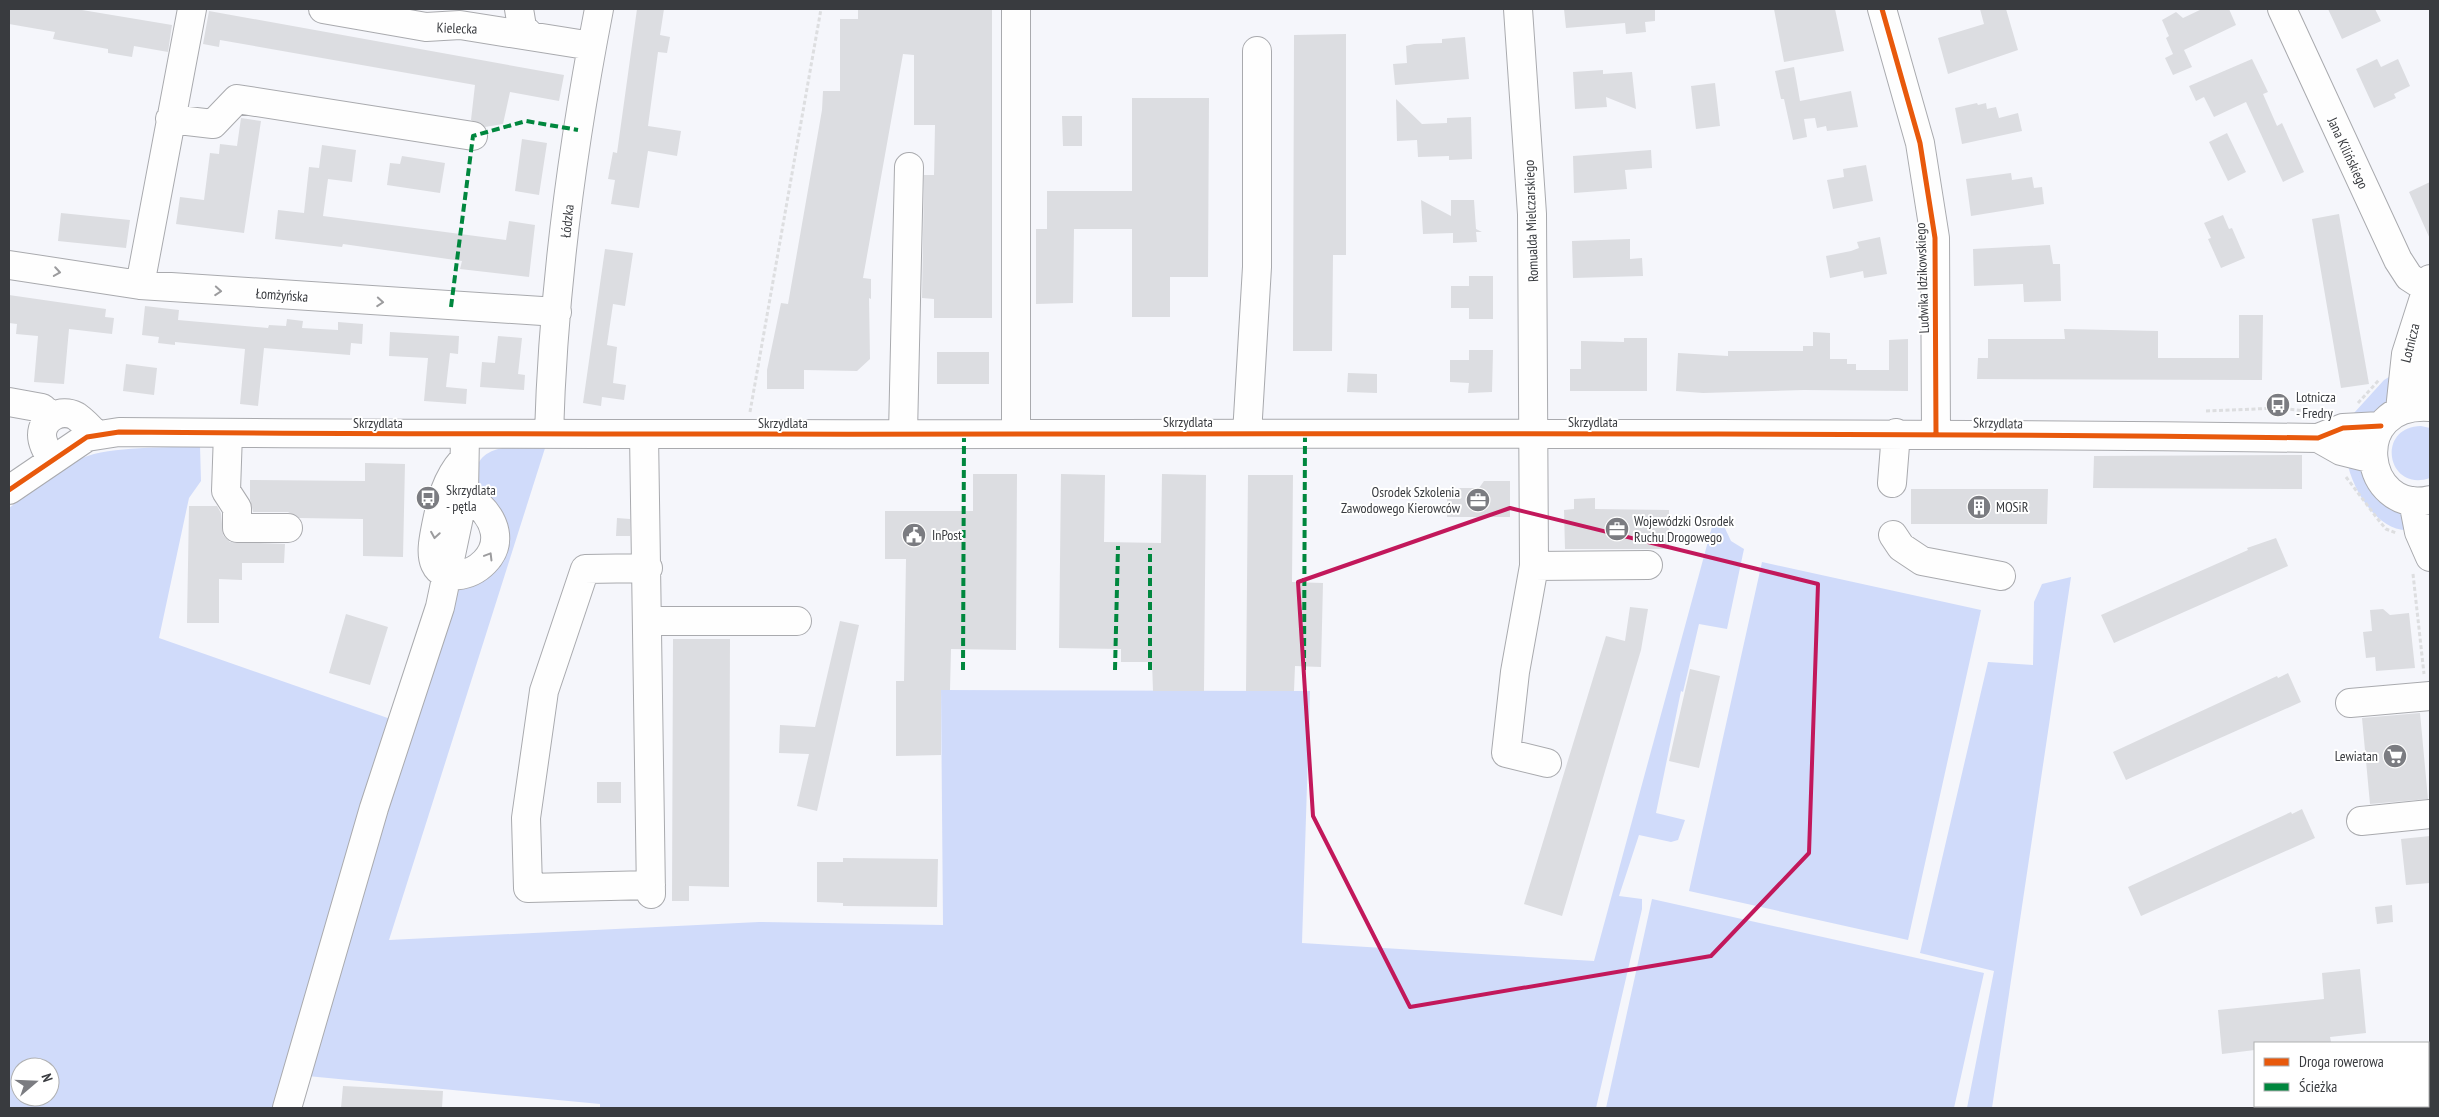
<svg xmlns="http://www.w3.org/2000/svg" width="2439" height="1117" font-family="'PT Sans Narrow',sans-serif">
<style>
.green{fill:#d0dbfa;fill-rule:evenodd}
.building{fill:#dcdde1}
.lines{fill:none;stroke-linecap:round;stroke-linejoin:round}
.minor-casing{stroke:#a9aaae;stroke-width:30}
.path{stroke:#dddee0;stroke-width:3;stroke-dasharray:4 2.5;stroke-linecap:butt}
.minor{stroke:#fefefe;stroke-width:28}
.quiet{stroke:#00873e;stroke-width:4;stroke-dasharray:8 4;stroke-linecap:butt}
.cycleway-casing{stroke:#fff;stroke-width:8}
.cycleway{stroke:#e8590c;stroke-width:5}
.oneway{stroke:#9c9c9e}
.marked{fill:none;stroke:#c2185b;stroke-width:4;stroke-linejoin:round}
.labels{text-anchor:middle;stroke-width:4;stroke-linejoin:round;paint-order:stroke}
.street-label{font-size:14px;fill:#393b3f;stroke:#fff}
.poi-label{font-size:14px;fill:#393b3f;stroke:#fff;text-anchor:start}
</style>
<rect width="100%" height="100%" fill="#f5f6fb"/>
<path class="green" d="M2389,377L2394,378C2390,412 2384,412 2353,418L2354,413L2384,380Z
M2421,426L2430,428V478C2387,493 2375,427 2421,426Z
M546,445L389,940L759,922L943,925L941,690L1310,691L1302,943L1594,961L1713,523L1722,522L1731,541L1744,549L1727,629L1699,624L1683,692L1681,691L1656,813L1685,820L1678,840L1671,842L1639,835L1619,896L1642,899V909L1596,1108H600V1104L297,1075L287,1108H9V508C32,491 56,469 82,458C111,446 167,448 200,446L201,481L189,498L159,638L402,723L454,590L484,576L481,492C461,442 515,446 546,445ZM20,1067H50V1097H20Z
M2347,461L2364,472L2401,511L2409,530C2377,532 2352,489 2347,461Z
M1762,562L1981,610L1908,940L1689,891Z
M2071,577L1992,1108H1967L1994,971L1920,953L1988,662L2033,665L2034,602L2042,584Z
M1652,899L1984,973L1954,1108H1606Z
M2428,1087H2430V1108H2384V1106H2428Z"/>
<path class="building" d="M9,9H76L172,25L168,52L134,46L132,57L108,53V49L53,39L55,32L9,24Z
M637,9H664L660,35L670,37L667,53L658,52L648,126L681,131L677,156L648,151L639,208L611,204L615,180L608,179L613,152L617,153Z
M858,9H992V318H934V299L922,298L924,175H934L935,125H914V55L903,54L863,278L871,279V299L869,298L870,359L857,371L804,370V389H767V370L781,303L788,304L822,110L823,91H840V19H858Z
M1564,9H1655V21L1645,22L1646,32L1626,34L1625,23L1566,28Z
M1774,9H1835L1844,51L1784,62Z
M1980,9H2006L2018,50L1948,74L1938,38L1984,24Z
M2202,9H2229L2236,25L2184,50L2192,67L2173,75L2165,58L2173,54L2166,38L2169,36L2162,20L2176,12L2183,18Z
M2328,9H2375L2381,21L2342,39Z
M209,11L564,75L559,101L510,92L503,124L485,127L471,120L475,85L220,40L219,47L203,44Z
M1346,34V255H1333L1332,351H1293L1294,35Z
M1465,37L1469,79L1395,85L1393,64L1407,63L1406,46L1414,44L1442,43V39Z
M2252,59L2268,92L2263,94L2277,126L2282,123L2304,172L2283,182L2246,102L2214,117L2204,97L2196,101L2189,86Z
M2377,59L2381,67L2398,59L2410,86L2394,94L2396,98L2374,108L2356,69Z
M1794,67L1800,101L1851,91L1858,127L1827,131L1826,126L1817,128L1815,118L1804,119L1807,137L1793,140L1784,99H1781L1775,71Z
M1603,70V74L1632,72L1636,109L1606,97L1607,107L1575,109L1573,72Z
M1715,83L1720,126L1696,129L1691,86Z
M1132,98H1209L1208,277H1170V317H1132V229H1074L1073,303L1036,304V229H1047V191H1132Z
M1396,99L1422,124L1447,123V118L1471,117L1472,159L1449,160V156L1418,157L1417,140L1397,141Z
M1977,103L1978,105L1986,103L1987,109L1996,107L1999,118L2018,113L2022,131L1962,144L1955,108Z
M1062,116H1082V146H1063Z
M241,118L261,121L244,233L176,224L180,197L204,200L210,153L219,154L220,144L237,146Z
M2227,133L2246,172L2228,181L2209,142Z
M522,139L547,143L539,195L515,191Z
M322,145L356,150L352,182L328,179L323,216L506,240L509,221L535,225L529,277L460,269L462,261L343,244L342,247L275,239L278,210L304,213L309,167L319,168Z
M1651,150L1652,168L1625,170L1627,189L1574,193L1573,156Z
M402,156L445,163L440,193L387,185L390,163L400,164Z
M1866,165L1873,201L1833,209L1827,180L1844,177L1843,169Z
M2011,173L2012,180L2032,177L2034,188L2042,187L2044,204L1971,216L1966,179Z
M2430,182V239L2409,192Z
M1421,200L1451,216V200H1474L1476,229L1482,232H1476L1477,242L1453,243V233L1423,234Z
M61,213L130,220L126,248L58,241Z
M2339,214L2369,384L2341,388L2312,219Z
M2223,215L2229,229L2232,228L2245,258L2221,268L2208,239L2211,238L2204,223Z
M1880,237L1887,274L1864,278L1863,271L1830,278L1826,256L1851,251L1859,248L1857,242Z
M1630,239V259L1642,258L1643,276L1573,278L1572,241Z
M2050,245L2053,264H2060L2061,301L2024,302L2023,284L1974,286L1973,249Z
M605,249L633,253L625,306L613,304L607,345L617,347L613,383L626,385L624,400L602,397L601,406L583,403Z
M1469,276H1493V319H1469V308H1451V286H1469Z
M9,295L106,309L105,317L114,318L112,334L69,329L64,384L34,382L38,336L16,334L17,324L9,323Z
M145,306L179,310L178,320L268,328L269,325L286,326L287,319L303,321L302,328L338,330V322L363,324L362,344L351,343L350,355L264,348L258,406L240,404L245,349L175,342V345L158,343L159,337L142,335Z
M2239,315H2263L2262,380L1977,379L1978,358H1988V339H2065L2064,329L2158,331V358H2239Z
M390,332L459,336L458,354L450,353L446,387L467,389L466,404L424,401L428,358L389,356Z
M1813,332L1830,333V359H1847V364H1856V370H1889V340L1908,339V391L1804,390L1703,393L1676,391L1678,353L1728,356V351H1803V346H1813Z
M498,336L522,338L518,374L525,375L524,390L480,387L482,362L495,363Z
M1624,338H1647V391H1570V369H1581V341L1624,342Z
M1469,350H1493L1492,392L1468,393L1469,383L1450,382V360H1469Z
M937,352H989V384H937Z
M126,364L157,368L154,395L123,391Z
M1348,373L1377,374V393L1347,392Z
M2302,455V489L2093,488L2094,456Z
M365,463L405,464L403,557L363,556V519L299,518L288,512H253L250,499V480L365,481Z
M973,474H1017L1016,650L951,649L950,690H941V755L896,756V681H904L906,559H885V511H973Z
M1061,474L1105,475L1104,542L1161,543L1162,474L1206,475L1204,691H1153L1152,662H1121V649L1059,648Z
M1248,475H1293L1292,582L1323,583L1321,667L1295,666L1294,691H1246Z
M1484,481H1510V517H1447V488H1479Z
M1911,489H2048L2047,524H1911Z
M1595,498V509L1669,510V549H1565L1564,510L1574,509V499Z
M189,506H217L221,513L223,535L230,542L285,544L284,563H242V580L219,579V623H187Z
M617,518L630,519V536H616Z
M2276,538L2288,566L2114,643L2101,615L2248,550L2247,548Z
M1630,607L1648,609L1641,650L1562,916L1524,904L1606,636L1625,641Z
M2383,609L2390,615L2409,613L2415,668L2376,671L2375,657L2366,658L2363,632L2372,631L2370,610Z
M346,614L388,627L370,685L329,673Z
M840,621L859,625L817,811L797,806L809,754L779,753L780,725L815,727Z
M673,639H730L729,887L689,886V901H672Z
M1690,669L1720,676L1699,768L1669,761Z
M2288,673L2301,702L2126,780L2113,752L2277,676L2278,678Z
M2420,713L2428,799L2370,804L2362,718Z
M597,782H621V803H597Z
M2302,809L2315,838L2141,916L2128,887L2291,812L2292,814Z
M2430,836V883L2406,885L2401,839Z
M843,858L938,859L937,907L843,906V903L817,902V862H843Z
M2392,905L2393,922L2377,924L2375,907Z
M2360,969L2366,1033L2330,1037L2331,1042L2320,1043H2255V1050L2222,1054L2218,1010L2324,999L2322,973Z
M343,1086L443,1091L442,1108H341Z"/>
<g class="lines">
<g class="minor-casing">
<path id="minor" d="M323,9L426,27L460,25L592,46
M519,9L522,27L531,36
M1518,9L1532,214L1534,566L1515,672L1506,753L1547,763
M1882,9L1920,143L1935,238L1936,433
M2282,9L2398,260L2409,277L2426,288
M170,119L213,124L237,99L473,136
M9,265L140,285L557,312
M140,285L192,9
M2430,321L2426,350L2430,395
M9,402L42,408L52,417
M2430,407C2346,401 2363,516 2430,500
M2400,410L2406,354L2430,279
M228,433L226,491L237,508V528H288
M549,434C553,292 572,148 599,9
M644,434L651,894
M903,434L909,167
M1016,434V9
M1247,434L1257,267V51
M2318,438L2341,451L2373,459
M52,460C48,453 42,444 42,435C42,418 61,408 76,416C83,421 90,428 96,435
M463,460C446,479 441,501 436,526C434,537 430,553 435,564C451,599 542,547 464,493
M1892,483L1896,433
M9,490L87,437L119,432C852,438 1585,429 2318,438L2343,428L2381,426
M2413,501L2419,532L2430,557
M1893,535L1901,547L1922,561L2001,576
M1534,566L1648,565
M648,568L585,569L544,691L526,818L528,888L651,885
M648,621H797
M2350,703L2430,696
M2361,821L2430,814
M2356,1106V1108
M287,1108L374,808L440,607L464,493L465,435"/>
</g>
<path class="path" d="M2358,403L2379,380
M2206,411L2279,408L2314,412
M750,412L821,9
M2346,477L2380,522L2386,529L2396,533
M2413,574L2424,674"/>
<use href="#minor" class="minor"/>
<path class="quiet" d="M451,307L473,136L526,121L578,130
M963,670L964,434
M1115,670L1118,546
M1150,670V548
M1304,670L1305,434"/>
<g class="cycleway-casing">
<path id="cycleway" d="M1882,9L1920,143L1935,238L1936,433
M9,490L87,437L119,432C852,438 1585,429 2318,438L2343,428L2381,426"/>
</g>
<use href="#cycleway" class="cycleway"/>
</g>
<defs><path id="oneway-chevron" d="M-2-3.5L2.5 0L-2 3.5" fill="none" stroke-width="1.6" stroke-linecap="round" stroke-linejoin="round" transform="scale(1.25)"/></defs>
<g class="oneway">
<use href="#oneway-chevron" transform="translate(57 272) rotate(9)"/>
<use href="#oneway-chevron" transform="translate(218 291) rotate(4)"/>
<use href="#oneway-chevron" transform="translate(380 302) rotate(4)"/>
<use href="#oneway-chevron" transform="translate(435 535) rotate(99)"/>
<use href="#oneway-chevron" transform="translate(489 556) rotate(-59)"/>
</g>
<path class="marked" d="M1510,508L1818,584L1809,853L1711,956L1410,1007L1313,816L1298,582Z"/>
<defs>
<g id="bus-disc" transform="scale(1.25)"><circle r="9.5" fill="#7b7c81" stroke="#fff"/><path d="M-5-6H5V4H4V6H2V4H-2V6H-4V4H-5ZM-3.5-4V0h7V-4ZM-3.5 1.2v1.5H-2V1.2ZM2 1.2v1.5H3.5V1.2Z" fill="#fff"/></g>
<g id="office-disc" transform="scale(1.25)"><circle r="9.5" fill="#7b7c81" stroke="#fff"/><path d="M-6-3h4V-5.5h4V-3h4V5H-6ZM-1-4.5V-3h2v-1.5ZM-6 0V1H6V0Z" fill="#fff"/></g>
<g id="building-disc" transform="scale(1.25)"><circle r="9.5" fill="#7b7c81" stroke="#fff"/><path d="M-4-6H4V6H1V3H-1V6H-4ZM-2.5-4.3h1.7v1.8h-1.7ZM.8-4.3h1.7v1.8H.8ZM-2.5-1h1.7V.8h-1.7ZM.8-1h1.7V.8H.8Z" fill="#fff"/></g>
<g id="civic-disc" transform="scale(1.25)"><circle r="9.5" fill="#7b7c81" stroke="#fff"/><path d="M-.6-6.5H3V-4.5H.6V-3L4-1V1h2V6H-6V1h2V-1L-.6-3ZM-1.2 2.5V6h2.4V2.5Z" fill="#fff"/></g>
<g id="supermarket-disc" transform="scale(1.25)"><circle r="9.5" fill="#7b7c81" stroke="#fff"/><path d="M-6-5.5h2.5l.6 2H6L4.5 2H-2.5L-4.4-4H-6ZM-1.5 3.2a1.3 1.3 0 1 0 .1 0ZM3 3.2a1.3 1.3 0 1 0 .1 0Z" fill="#fff"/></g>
</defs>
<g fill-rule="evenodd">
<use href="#bus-disc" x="2278" y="405"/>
<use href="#bus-disc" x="428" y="498"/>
<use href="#office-disc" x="1478" y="500"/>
<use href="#building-disc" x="1979" y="507"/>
<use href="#office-disc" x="1617" y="529"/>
<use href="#civic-disc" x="914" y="535"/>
<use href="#supermarket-disc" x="2395" y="756"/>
</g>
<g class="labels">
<g class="street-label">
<text transform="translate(457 28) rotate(2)" y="5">Kielecka</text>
<text transform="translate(2348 153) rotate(65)" y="5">Jana Kilińskiego</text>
<text transform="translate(567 221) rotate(-84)" y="5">Łódzka</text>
<text transform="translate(1531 221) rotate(-92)" y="5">Romualda Mielczarskiego</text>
<text transform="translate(1922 278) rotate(-92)" y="5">Ludwika Idzikowskiego</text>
<text transform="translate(282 295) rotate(4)" y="5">Łomżyńska</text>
<text transform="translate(2410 343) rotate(-76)" y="5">Lotnicza</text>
<text x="1188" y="427">Skrzydlata</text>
<text x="1593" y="427">Skrzydlata</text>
<text x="378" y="428">Skrzydlata</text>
<text x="783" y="428">Skrzydlata</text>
<text transform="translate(1998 423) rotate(1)" y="5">Skrzydlata</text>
</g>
<g class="poi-label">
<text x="2296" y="402">Lotnicza<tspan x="2296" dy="16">- Fredry</tspan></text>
<text x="446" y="495">Skrzydlata<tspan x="446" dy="16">- pętla</tspan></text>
<text x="1460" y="497" text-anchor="end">Osrodek Szkolenia<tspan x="1460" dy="16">Zawodowego Kierowców</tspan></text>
<text x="1996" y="512">MOSiR</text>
<text x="1634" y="526">Wojewódzki Osrodek<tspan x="1634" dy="16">Ruchu Drogowego</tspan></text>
<text x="932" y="540">InPost</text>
<text x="2378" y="761" text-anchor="end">Lewiatan</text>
</g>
</g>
<rect width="2439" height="1117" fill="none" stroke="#393b3f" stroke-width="20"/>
<rect x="2254" y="1042" width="175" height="65" fill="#ffffff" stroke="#b0b1b2"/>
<rect x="2264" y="1058" width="25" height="8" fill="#e8590c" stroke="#b0b1b2"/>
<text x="2299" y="1067" font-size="15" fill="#393b3f">Droga rowerowa</text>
<rect x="2264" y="1083" width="25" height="8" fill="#00873e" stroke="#b0b1b2"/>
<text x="2299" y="1092" font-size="15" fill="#393b3f">Ścieżka</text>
<g transform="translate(35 1082) rotate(71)"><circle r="24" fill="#ffffff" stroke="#b0b1b2"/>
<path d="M0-4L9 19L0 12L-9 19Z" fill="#7b7c81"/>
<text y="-8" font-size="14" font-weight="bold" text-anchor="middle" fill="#393b3f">N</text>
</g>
</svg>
